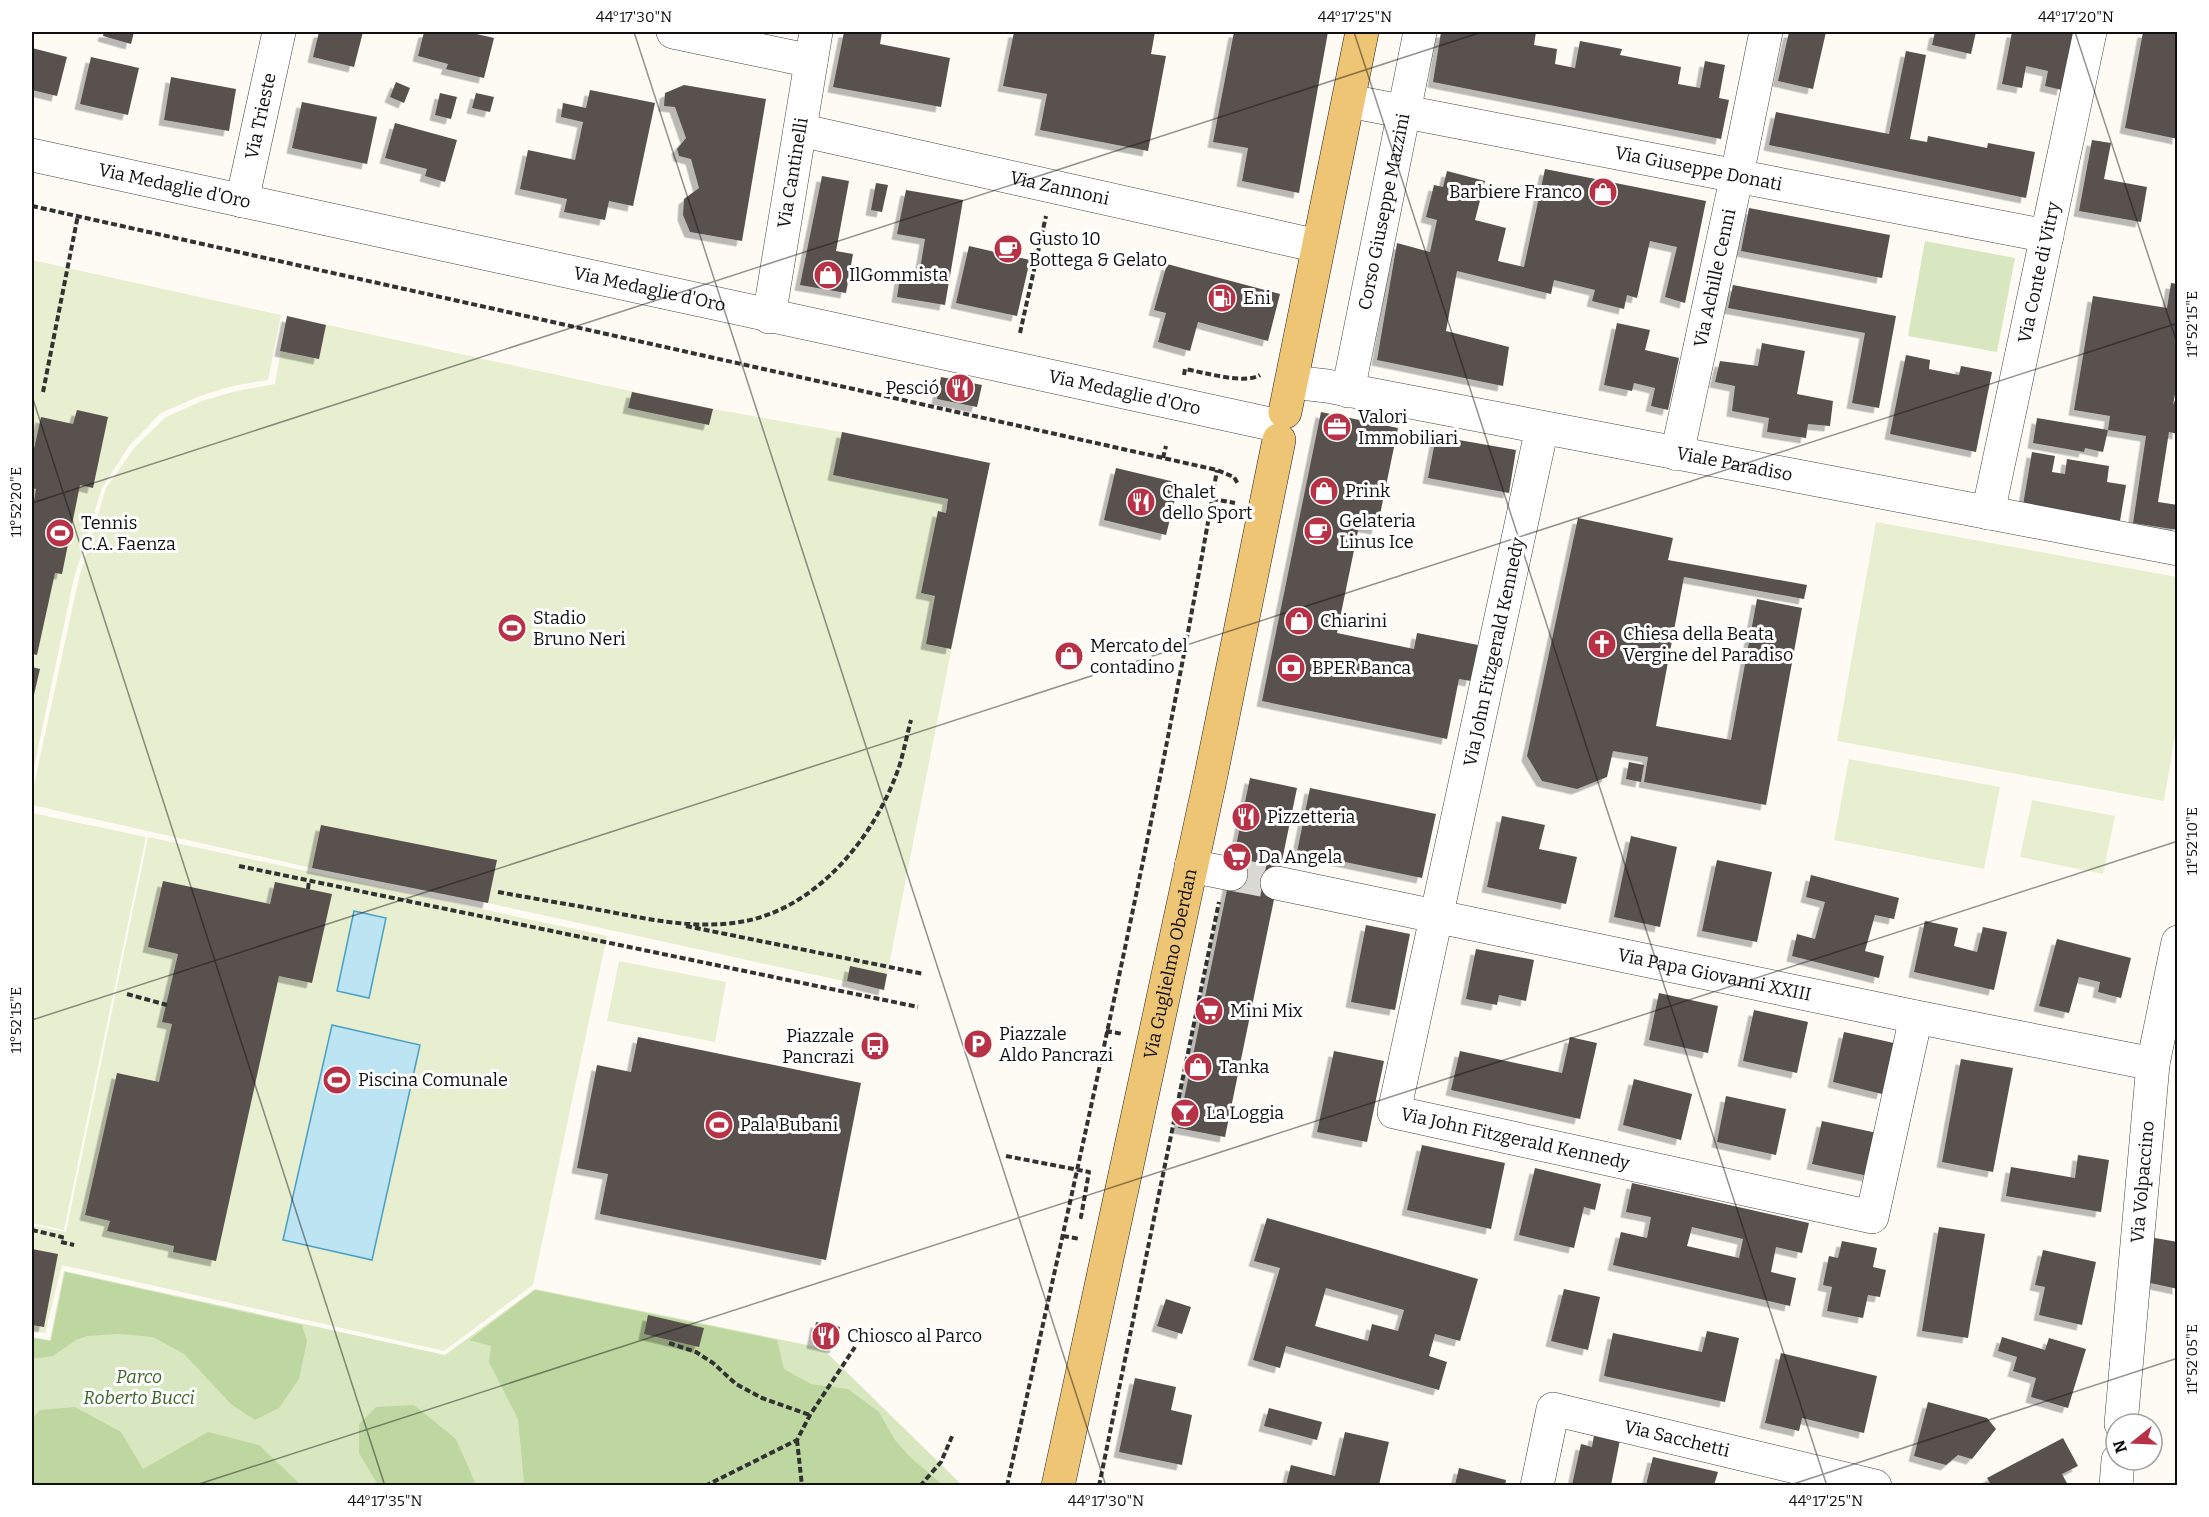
<svg xmlns="http://www.w3.org/2000/svg" width="2209" height="1517" font-family="Bitter,serif">
<style>
.green{fill:#d8e7c0}
.forest{fill:#bed7a0}
.pitch{fill:#e8efd1}
.water{fill:#bde4f2;stroke:#49a0c4;stroke-width:1.5}
.building{fill:#58514d;fill-rule:evenodd;filter:url(#shadow)}
.lines{fill:none;stroke-linecap:round;stroke-linejoin:round}
.minor-tunnel{stroke:#dad8d3;stroke-width:33;stroke-dasharray:33 16;stroke-linecap:butt}
.minor-casing{stroke:#434343;stroke-width:34}
.major-casing{stroke:#212121;stroke-width:34}
.path{stroke:#323232;stroke-width:4;stroke-dasharray:6 3;stroke-linecap:butt}
.minor{stroke:#fff;stroke-width:33}
.major{stroke:#eec475;stroke-width:33}
.ticks{fill:none;stroke:#101010;stroke-width:1.5;stroke-opacity:0.45}
.labels{text-anchor:middle;stroke-width:6;stroke-linejoin:round;paint-order:stroke}
.street-label{font-size:18px;fill:#101010;stroke:#fff}
.poi-label{font-size:18px;fill:#101010;stroke:#fff;text-anchor:start}
.park-label{font-size:18px;font-style:italic;fill:#386424;stroke:#fff}
.neatline{fill:none;stroke:#101010;stroke-width:2}
.ticks-label{font-size:15px;text-anchor:middle;fill:#101010}
</style>
<defs>
<filter id="shadow"><feDropShadow dx="-5.5" dy="5.5" stdDeviation="0" flood-color="#0004"/></filter>
</defs>
<rect width="100%" height="100%" fill="#fefbf5"/>
<path class="green" d="M1925,241L2015,258L1997,352L1908,336Z
M64,1271L445,1355L535,1289L822,1348L962,1485L32,1486V1337L50,1340Z"/>
<path class="forest" d="M65,1272L302,1325L307,1341L299,1379L279,1408L255,1420L232,1405L184,1354L153,1337L119,1334L87,1336L76,1340L53,1356L32,1359V1338L51,1341Z
M535,1290L777,1340L784,1369L811,1384L848,1389L879,1412L895,1440L910,1457L943,1485H514L524,1482L518,1419L489,1362L491,1346L469,1340Z
M414,1405L456,1439L476,1485H378L359,1453V1424L376,1407Z
M75,1407L121,1432L143,1469L208,1432L259,1445L301,1485H32V1419L40,1410Z"/>
<path class="pitch" d="M32,260L281,315L268,380L232,386L200,396L161,413L129,446L102,488L74,578L32,777Z
M287,316L713,409L842,432L833,475L948,499L946,513L939,511L921,593L961,601L884,990L488,903L312,868L32,805V794L79,578L106,488L135,447L166,417L202,401L236,391L275,384Z
M1876,522L2177,577V724L2164,801L1837,741Z
M1849,759L2000,787L1984,869L1834,840Z
M2032,800L2115,816L2103,874L2020,857Z
M32,813L146,837L64,1230L32,1223Z
M148,837L607,936L533,1285L444,1351L62,1265L45,1333L32,1330V1225L66,1232Z
M619,961L726,982L715,1042L607,1021Z"/>
<path class="water" d="M354,911L386,918L369,998L337,991Z
M332,1025L420,1045L372,1260L283,1240Z"/>
<path class="building" d="M104,32H134L131,44L103,36Z
M319,32H363L354,67L313,57Z
M424,32H468L494,38L484,78L446,69L448,64L418,56Z
M844,32H882L880,44L950,58L941,107L833,87Z
M1014,32H1155L1151,54L1166,56L1148,151L1040,130L1047,94L1003,86Z
M1234,32H1328L1299,193L1242,181L1248,148L1213,142Z
M1441,32H1536L1534,45L1557,49L1555,64L1575,68L1580,41L1622,49L1620,55L1681,67L1678,84L1700,88L1705,61L1725,65L1719,98L1729,100L1721,139L1433,82Z
M1789,32H1826L1813,89L1778,81Z
M1935,32H1976L1971,54L1932,45Z
M2012,32H2074L2062,90L2045,86L2048,71L2026,66L2022,88L2002,84Z
M2143,32H2178V139L2125,128Z
M32,48L67,57L57,96L32,90Z
M1906,51L1926,55L1910,139L1927,142L1928,136L1987,148L1988,143L2035,152L2026,198L1769,145L1776,112L1889,134Z
M91,57L139,68L128,115L80,104Z
M171,77L236,89L229,131L164,120Z
M396,82L410,88L404,103L390,97Z
M684,85L766,99L742,241L690,232L683,215L684,199L699,188L691,159L679,156L677,149L686,138L675,107L664,106L665,93Z
M590,90L655,103L633,206L609,201L605,220L564,212L567,199L520,189L528,150L575,160L583,122L561,117L563,103L586,108Z
M440,93L457,97L451,119L435,115Z
M476,93L494,97L490,112L472,108Z
M302,102L377,117L367,164L292,148Z
M395,123L457,140L445,182L425,176L427,169L385,158Z
M2092,140L2111,143L2104,179L2147,187L2141,222L2079,211Z
M1545,169L1706,201L1685,303L1665,297L1677,247L1650,241L1637,298L1627,295L1624,309L1592,301L1595,290L1554,280L1551,294L1457,271L1446,331L1509,347L1503,386L1377,360L1397,243L1430,252L1437,220L1426,217L1434,185L1443,187L1447,171L1485,181L1475,220L1506,228L1498,261L1524,267Z
M822,176L849,181L836,251L853,254L846,293L800,285Z
M876,183L888,185L882,212L871,210Z
M906,190L963,200L945,305L897,297L901,271L919,275L925,239L897,234Z
M1749,208L1890,235L1882,278L1741,251Z
M969,246L1030,260L1017,316L956,303Z
M1167,264L1280,294L1268,341L1198,322L1190,351L1158,342L1166,313L1154,310Z
M2171,283L2178,284V379L2173,405L2178,392V434L2169,432L2158,502L2178,505V530L2133,523L2146,436L2108,430L2110,416L2074,410L2093,296L2167,308Z
M1733,285L1896,316L1879,408L1852,403L1865,333L1728,308Z
M287,316L326,325L319,359L280,351Z
M1617,323L1650,330L1645,350L1679,358L1668,410L1651,406L1655,388L1634,383L1632,391L1604,385Z
M1762,343L1805,351L1797,394L1833,401L1830,426L1808,424L1806,438L1767,432L1769,418L1732,411L1735,386L1715,382L1720,361L1758,366Z
M1906,355L1930,360L1929,369L1959,375L1961,366L1992,372L1976,452L1890,434Z
M941,377L982,385L977,407L937,399Z
M632,392L713,409L709,425L628,408Z
M77,410L108,417L93,488L80,485L62,574L55,573L37,655L32,654V512L36,489L32,488V458L41,417L73,424Z
M1321,412L1398,428L1377,529L1359,526L1337,633L1414,649L1417,633L1478,645L1471,681L1459,679L1447,739L1262,701Z
M2037,418L2108,430L2103,452L2085,448L2084,452L2033,443Z
M842,432L990,463L951,649L926,644L935,596L921,593L938,511L946,513L948,499L833,475Z
M1436,436L1516,450L1509,493L1428,478Z
M2032,452L2055,456L2052,472L2065,474L2067,459L2109,466L2107,482L2126,485L2120,521L2023,505Z
M1116,468L1179,483L1166,535L1104,520Z
M1578,518L1673,538L1668,560L1807,585L1804,599L1684,577L1656,726L1731,740L1757,599L1802,608L1766,805L1644,782L1648,757L1613,751L1607,777L1577,789L1542,781L1527,756Z
M32,667L40,669L32,703Z
M1629,762L1644,765L1641,782L1626,779Z
M1250,778L1297,788L1225,1137L1178,1128Z
M1310,788L1436,814L1422,878L1297,852Z
M1502,816L1545,825L1539,849L1577,857L1566,904L1487,887Z
M321,825L497,860L488,903L312,868Z
M1631,836L1677,847L1660,927L1614,917Z
M1717,860L1772,872L1757,942L1702,931Z
M1811,875L1899,898L1894,919L1875,915L1865,951L1884,956L1879,978L1792,956L1797,934L1815,939L1825,902L1806,897Z
M163,881L270,904L275,882L332,894L312,983L279,976L216,1261L173,1252L174,1246L107,1231L110,1221L85,1215L117,1073L159,1082L172,1024L162,1022L178,954L148,947Z
M1925,921L1958,928L1954,946L1977,952L1983,927L2007,932L1994,990L1914,972Z
M1366,925L1410,934L1395,1010L1351,1002Z
M2057,939L2131,958L2121,998L2098,992L2100,982L2079,977L2069,1013L2039,1006Z
M1476,949L1534,960L1526,1001L1499,995L1497,1005L1466,999Z
M850,966L887,974L884,990L847,981Z
M1659,993L1718,1006L1708,1053L1649,1040Z
M1754,1010L1808,1022L1797,1073L1743,1061Z
M1844,1032L1894,1043L1882,1094L1833,1082Z
M638,1037L861,1083L826,1260L600,1214L608,1174L577,1168L597,1065L631,1072Z
M1570,1037L1597,1043L1580,1119L1451,1090L1460,1051L1562,1073Z
M1334,1051L1384,1061L1367,1142L1317,1132Z
M1961,1059L2013,1068L1993,1172L1942,1162Z
M1634,1079L1692,1094L1681,1140L1623,1125Z
M1726,1096L1786,1109L1776,1155L1717,1142Z
M1822,1121L1877,1133L1868,1176L1812,1164Z
M1422,1145L1505,1163L1491,1229L1407,1210Z
M2078,1155L2109,1160L2101,1212L2006,1196L2011,1167L2075,1178Z
M1535,1168L1601,1184L1595,1210L1584,1207L1574,1248L1519,1235Z
M1632,1183L1809,1223L1802,1253L1776,1247L1771,1272L1796,1278L1790,1306L1613,1265L1621,1232L1647,1238L1651,1217L1626,1212ZM1692,1227L1743,1239L1739,1258L1687,1246Z
M1267,1218L1478,1279L1460,1341L1435,1334L1429,1356L1447,1362L1439,1390L1286,1346L1280,1368L1253,1360L1280,1268L1254,1261ZM1326,1288L1404,1310L1398,1331L1372,1324L1368,1341L1315,1326Z
M1939,1227L1985,1234L1968,1338L1922,1331Z
M2149,1237L2178,1242V1289L2141,1281Z
M1842,1241L1877,1248L1873,1267L1886,1270L1880,1297L1868,1295L1863,1318L1827,1311L1832,1287L1823,1285L1829,1256L1838,1258Z
M32,1249L58,1254L44,1327L32,1325Z
M2043,1250L2096,1262L2082,1325L2039,1315L2045,1287L2035,1285Z
M1564,1289L1600,1297L1588,1350L1551,1341Z
M1166,1299L1191,1307L1182,1334L1157,1326Z
M648,1315L704,1328L699,1347L644,1334Z
M816,1322L840,1327L835,1348L812,1343Z
M1707,1331L1739,1338L1725,1402L1604,1376L1613,1333L1702,1352Z
M2002,1337L2045,1350L2049,1338L2086,1349L2068,1408L2031,1397L2036,1378L2013,1371L2017,1357L1998,1351Z
M1781,1353L1877,1376L1864,1433L1802,1418L1799,1431L1765,1423Z
M1135,1378L1176,1387L1171,1410L1192,1415L1182,1465L1119,1452Z
M1928,1402L1987,1418L1996,1429L1972,1459L1958,1455L1946,1465L1914,1456Z
M1269,1408L1322,1422L1317,1440L1264,1426Z
M1345,1432L1389,1442L1379,1485H1286L1291,1465L1335,1476Z
M1594,1435L1620,1440L1611,1485H1572L1581,1444L1592,1447Z
M2063,1438L2078,1466L2062,1474L2068,1485H1991L1987,1478Z
M1653,1457L1718,1472L1714,1485H1646Z
M1459,1468L1506,1480L1505,1485H1455Z"/>
<g class="lines">
<path class="minor-tunnel" d="M1231,874L1277,883"/>
<g class="minor-casing">
<g id="minor">
<path d="M673,32L811,61"/>
<path id="s1" d="M1349,101L2047,236"/>
<path id="s2" d="M800,130L1318,246"/>
<path id="s3" d="M32,155L1266,423"/>
<path id="s4" d="M242,201L279,32"/>
<path id="s5" d="M769,317L816,32"/>
<path id="s6" d="M1292,382L1327,386L2178,549"/>
<path id="s7" d="M1348,391L1420,32"/>
<path id="s8" d="M1542,428L1394,1112L1872,1217L1916,1017"/>
<path id="s9" d="M1677,454L1737,175L1766,32"/>
<path id="s10" d="M1988,513L2090,32"/>
<path d="M1191,866L1231,874"/>
<path id="s11" d="M1277,883L1916,1017L2153,1064"/>
<path id="s12" d="M2121,1424L2153,1064L2178,942"/>
<path id="s13" d="M1537,1486L1553,1409L1875,1486"/>
<path d="M2116,1486L2118,1460"/>
</g>
</g>
<g class="major-casing">
<g id="major">
<path d="M1285,412L1362,32"/>
<path id="s14" d="M1058,1486L1210,780L1279,440"/>
</g>
</g>
<path class="path" d="M32,206L1217,470L1234,477L1238,484
M1020,333L1046,216
M1184,375L1185,369C1203,372 1245,385 1260,375
M43,392L78,215
M1163,458L1166,446
M1212,499L1235,503
M239,866L918,1007
M308,889L309,881
M498,892C536,899 573,905 611,912C651,920 692,928 733,923C814,914 876,837 900,764C904,750 907,735 911,720
M686,926L924,974
M127,994L167,1005
M1106,1031L1123,1034
M1006,1156L1089,1172L1081,1217L1085,1218
M32,1230L62,1237L61,1242L74,1245
M1063,1236L1080,1239
M669,1343L696,1352L713,1363L736,1384L762,1398L810,1415
M797,1440L802,1486
M705,1486L797,1440L810,1415L855,1347
M920,1486L941,1462L953,1434
M1007,1486C1082,1148 1159,811 1217,470
M1099,1486L1219,902"/>
<use href="#minor" class="minor"/>
<use href="#major" class="major"/>
</g>
<path class="ticks" d="M634,32L1106,1486M1354,32L1827,1486M2075,32L2178,346M32,396L385,1486M32,503L1482,32M32,1020L2178,323M193,1486L2178,841M1787,1486L2178,1358"/>
<defs>
<g id="shop-disc" transform="scale(1.5)"><circle r="9.5" fill="#b73246" stroke="#fff"/><path d="M-5-2.5h2.3a2.7 3.5 0 0 1 5.4 0H5L5.5 6h-11ZM-1.5-2.5h3a1.5 2.3 0 0 0-3 0Z" fill="#fff"/></g>
<g id="cafe-disc" transform="scale(1.5)"><circle r="9.5" fill="#b73246" stroke="#fff"/><path d="M-5.5-4.5H6V0H3Q3 3.5 0 3.5H-2.5Q-5.5 3.5-5.5 0ZM3-3.2v2h1.7v-2ZM-6 4.5H4V6H-6Z" fill="#fff"/></g>
<g id="fuel-disc" transform="scale(1.5)"><circle r="9.5" fill="#b73246" stroke="#fff"/><path d="M-5.5-6h7V0h2V4h1.3V-2.5L3-4.5l.8-.8L6-3V5H2.5V1h-1V6h-7ZM-4.2-4.7v3.2H.2V-4.7Z" fill="#fff"/></g>
<g id="restaurant-disc" transform="scale(1.5)"><circle r="9.5" fill="#b73246" stroke="#fff"/><path d="M-5-6h1v4h1v-4h1v4h1v-4h1v5L-1.5 .5V6h-2V.5L-5-1ZM5-6V6H3V1.5H1.5Q1.5-4 5-6Z" fill="#fff"/></g>
<g id="office-disc" transform="scale(1.5)"><circle r="9.5" fill="#b73246" stroke="#fff"/><path d="M-6-3h4V-5.5h4V-3h4V5H-6ZM-1-4.5V-3h2v-1.5ZM-6 0V1H6V0Z" fill="#fff"/></g>
<g id="stadium-disc" transform="scale(1.5)"><circle r="9.5" fill="#b73246" stroke="#fff"/><path d="M0-5a6.5 5 0 1 0 0 10a6.5 5 0 1 0 0-10ZM-3.5-1.8h7v3.6h-7Z" fill="#fff"/></g>
<g id="church-disc" transform="scale(1.5)"><circle r="9.5" fill="#b73246" stroke="#fff"/><path d="M-1.2-6h2.4v3.5h3.3v2.4h-3.3V6h-2.4V-.1h-3.3v-2.4h3.3Z" fill="#fff"/></g>
<g id="bank-disc" transform="scale(1.5)"><circle r="9.5" fill="#b73246" stroke="#fff"/><path d="M-6-4H6V4H-6ZM0-2.3a2.3 2.3 0 1 0 0 4.6a2.3 2.3 0 1 0 0-4.6Z" fill="#fff"/></g>
<g id="supermarket-disc" transform="scale(1.5)"><circle r="9.5" fill="#b73246" stroke="#fff"/><path d="M-6-5.5h2.5l.6 2H6L4.5 2H-2.5L-4.4-4H-6ZM-1.5 3.2a1.3 1.3 0 1 0 .1 0ZM3 3.2a1.3 1.3 0 1 0 .1 0Z" fill="#fff"/></g>
<g id="parking-disc" transform="scale(1.5)"><circle r="9.5" fill="#b73246" stroke="#fff"/><path d="M-3.5-5.5H1a3.5 3.5 0 0 1 0 7H-1V5.5H-3.5ZM-1-3.4V-.6H.8a1.4 1.4 0 0 0 0-2.8Z" fill="#fff"/></g>
<g id="bus-disc" transform="scale(1.5)"><circle r="9.5" fill="#b73246" stroke="#fff"/><path d="M-5-6H5V4H4V6H2V4H-2V6H-4V4H-5ZM-3.5-4V0h7V-4ZM-3.5 1.2v1.5H-2V1.2ZM2 1.2v1.5H3.5V1.2Z" fill="#fff"/></g>
<g id="bar-disc" transform="scale(1.5)"><circle r="9.5" fill="#b73246" stroke="#fff"/><path d="M-6-5H6L.8 .8V4.5H3.5V6h-7V4.5H-.8V.8Z" fill="#fff"/></g>
</defs>
<g fill-rule="evenodd">
<use href="#shop-disc" x="1603" y="192"/>
<use href="#cafe-disc" x="1008" y="249"/>
<use href="#shop-disc" x="828" y="275"/>
<use href="#fuel-disc" x="1222" y="298"/>
<use href="#restaurant-disc" x="960" y="388"/>
<use href="#office-disc" x="1337" y="427"/>
<use href="#shop-disc" x="1324" y="491"/>
<use href="#restaurant-disc" x="1141" y="502"/>
<use href="#cafe-disc" x="1318" y="531"/>
<use href="#stadium-disc" x="60" y="533"/>
<use href="#shop-disc" x="1299" y="621"/>
<use href="#stadium-disc" x="512" y="628"/>
<use href="#church-disc" x="1602" y="644"/>
<use href="#shop-disc" x="1069" y="656"/>
<use href="#bank-disc" x="1291" y="668"/>
<use href="#restaurant-disc" x="1246" y="817"/>
<use href="#supermarket-disc" x="1237" y="857"/>
<use href="#supermarket-disc" x="1209" y="1011"/>
<use href="#parking-disc" x="978" y="1044"/>
<use href="#bus-disc" x="875" y="1046"/>
<use href="#shop-disc" x="1198" y="1067"/>
<use href="#stadium-disc" x="337" y="1080"/>
<use href="#bar-disc" x="1185" y="1113"/>
<use href="#stadium-disc" x="719" y="1125"/>
<use href="#restaurant-disc" x="826" y="1336"/>
</g>
<g class="labels">
<g class="street-label">
<text dy="6" stroke="none"><textPath href="#s4" startOffset="87">Via Trieste</textPath></text>
<text dy="6" stroke="none"><textPath href="#s1" startOffset="356">Via Giuseppe Donati</textPath></text>
<text dy="6" stroke="none"><textPath href="#s5" startOffset="146">Via Cantinelli</textPath></text>
<text dy="6" stroke="none"><textPath href="#s3" startOffset="146">Via Medaglie d'Oro</textPath></text>
<text dy="6" stroke="none"><textPath href="#s2" startOffset="266">Via Zannoni</textPath></text>
<text dy="6" stroke="none"><textPath href="#s7" startOffset="183">Corso Giuseppe Mazzini</textPath></text>
<text dy="6" stroke="none"><textPath href="#s10" startOffset="246">Via Conte di Vitry</textPath></text>
<text dy="6" stroke="none"><textPath href="#s9" startOffset="180">Via Achille Cenni</textPath></text>
<text dy="6" stroke="none"><textPath href="#s3" startOffset="632">Via Medaglie d'Oro</textPath></text>
<text dy="6" stroke="none"><textPath href="#s3" startOffset="1118">Via Medaglie d'Oro</textPath></text>
<text dy="6" stroke="none"><textPath href="#s6" startOffset="450">Viale Paradiso</textPath></text>
<text transform="translate(1494 652) rotate(-78)" y="6">Via John Fitzgerald Kennedy</text>
<text dy="6" stroke="none"><textPath href="#s14" startOffset="534">Via Guglielmo Oberdan</textPath></text>
<text dy="6" stroke="none"><textPath href="#s11" startOffset="447">Via Papa Giovanni XXIII</textPath></text>
<text dy="6" stroke="none"><textPath href="#s8" startOffset="824">Via John Fitzgerald Kennedy</textPath></text>
<text dy="6" stroke="none"><textPath href="#s12" startOffset="243">Via Volpaccino</textPath></text>
<text dy="6" stroke="none"><textPath href="#s13" startOffset="206">Via Sacchetti</textPath></text>
</g>
<g class="poi-label">
<text x="1582" y="198" text-anchor="end">Barbiere Franco</text>
<text x="1029" y="245">Gusto 10<tspan x="1029" dy="21">Bottega &amp; Gelato</tspan></text>
<text x="849" y="281">IlGommista</text>
<text x="1243" y="304">Eni</text>
<text x="939" y="394" text-anchor="end">Pesció</text>
<text x="1358" y="423">Valori<tspan x="1358" dy="21">Immobiliari</tspan></text>
<text x="1345" y="497">Prink</text>
<text x="1162" y="498">Chalet<tspan x="1162" dy="21">dello Sport</tspan></text>
<text x="1339" y="527">Gelateria<tspan x="1339" dy="21">Linus Ice</tspan></text>
<text x="81" y="529">Tennis<tspan x="81" dy="21">C.A. Faenza</tspan></text>
<text x="533" y="624">Stadio<tspan x="533" dy="21">Bruno Neri</tspan></text>
<text x="1320" y="627">Chiarini</text>
<text x="1623" y="640">Chiesa della Beata<tspan x="1623" dy="21">Vergine del Paradiso</tspan></text>
<text x="1090" y="652">Mercato del<tspan x="1090" dy="21">contadino</tspan></text>
<text x="1312" y="674">BPER Banca</text>
<text x="1267" y="823">Pizzetteria</text>
<text x="1258" y="863">Da Angela</text>
<text x="1230" y="1017">Mini Mix</text>
<text x="999" y="1040">Piazzale<tspan x="999" dy="21">Aldo Pancrazi</tspan></text>
<text x="854" y="1042" text-anchor="end">Piazzale<tspan x="854" dy="21">Pancrazi</tspan></text>
<text x="1219" y="1073">Tanka</text>
<text x="358" y="1086">Piscina Comunale</text>
<text x="1206" y="1119">La Loggia</text>
<text x="740" y="1131">Pala Bubani</text>
<text x="847" y="1342">Chiosco al Parco</text>
</g>
<g class="park-label">
<text x="139" y="1383">Parco<tspan x="139" dy="21">Roberto Bucci</tspan></text>
</g>
</g>
<rect width="2209" height="1517" fill="none" stroke="#ffffff" stroke-width="66"/>
<g transform="translate(2134 1442) rotate(252)"><circle r="28" fill="#ffffff" stroke="#9f9f9f" stroke-width="1.5"/>
<path d="M0-4.5L10 22L0 15L-10 22Z" fill="#b73246"/>
<text y="-9" font-size="16" font-weight="bold" text-anchor="middle" fill="#101010">N</text>
</g>
<rect x="33" y="33" width="2143" height="1451" class="neatline"/>
<g class="ticks-label">
<text x="634" y="22">44°17'30"N</text>
<text x="1355" y="22">44°17'25"N</text>
<text x="2076" y="22">44°17'20"N</text>
<text transform="translate(2192 324) rotate(-90)" y="5">11°52'15"E</text>
<text transform="translate(16 502) rotate(-90)" y="5">11°52'20"E</text>
<text transform="translate(2192 841) rotate(-90)" y="5">11°52'10"E</text>
<text transform="translate(16 1020) rotate(-90)" y="5">11°52'15"E</text>
<text transform="translate(2192 1359) rotate(-90)" y="5">11°52'05"E</text>
<text x="385" y="1506">44°17'35"N</text>
<text x="1106" y="1506">44°17'30"N</text>
<text x="1826" y="1506">44°17'25"N</text>
</g>
</svg>
